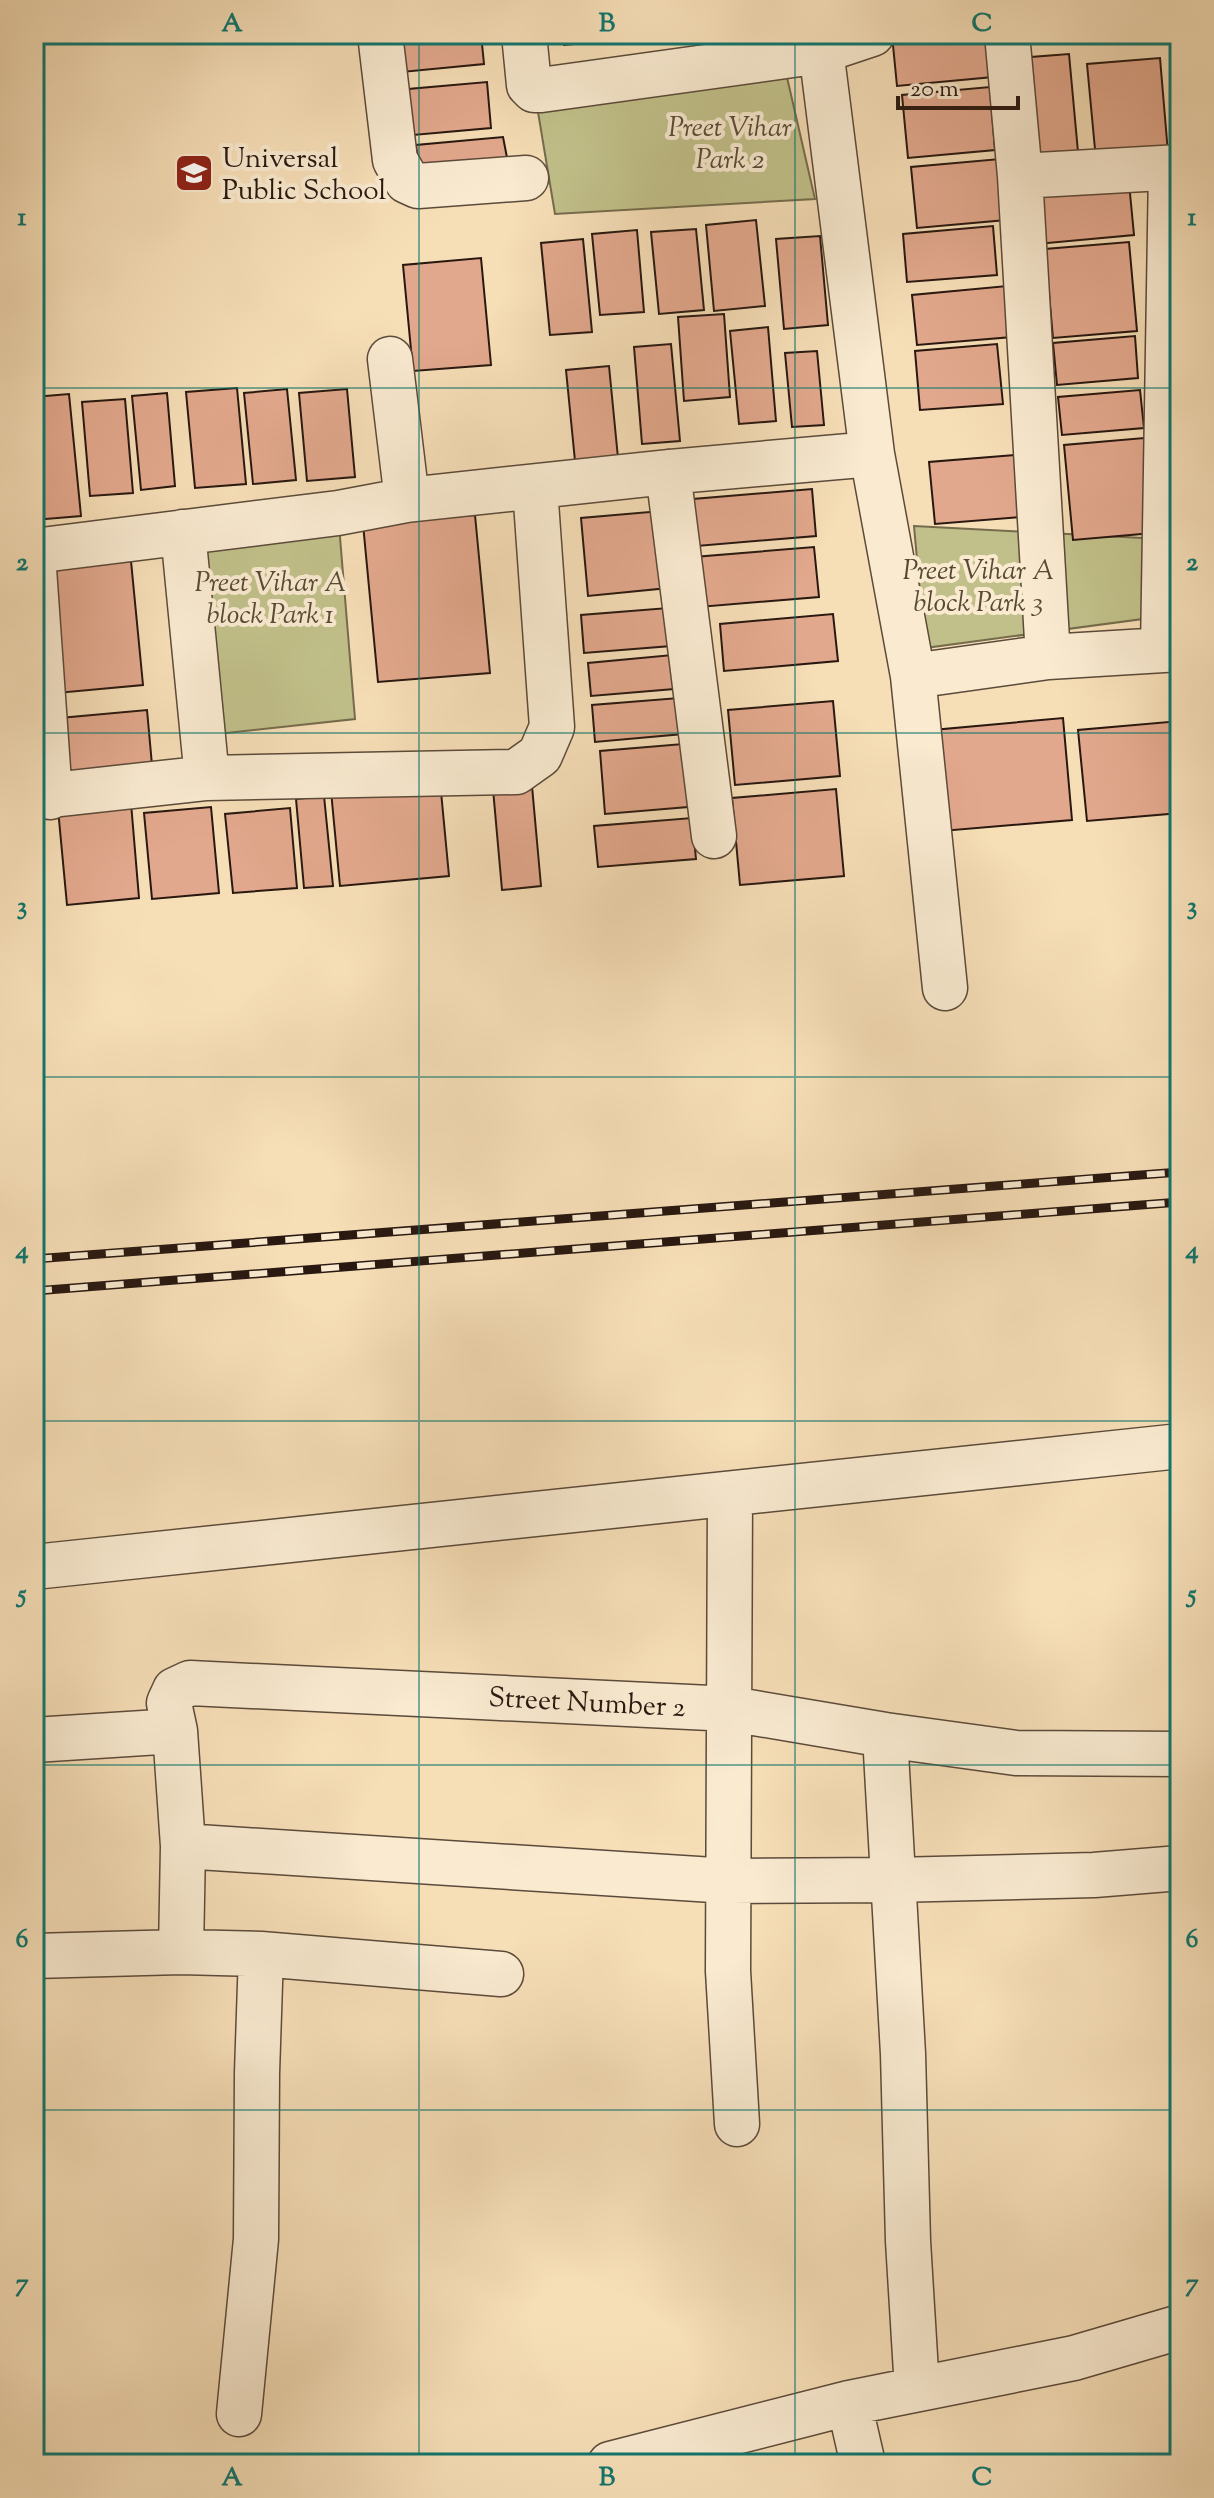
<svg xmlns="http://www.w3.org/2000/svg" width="1214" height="2498" font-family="'Sorts Mill Goudy',serif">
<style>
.green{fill:#c1c08a;stroke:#756c4d;stroke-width:2}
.building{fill:#e2a88d;stroke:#291810;stroke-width:2}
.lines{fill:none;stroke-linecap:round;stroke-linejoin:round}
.minor-casing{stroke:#5c4a3a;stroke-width:47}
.minor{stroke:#f9ead0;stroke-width:44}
.rail-casing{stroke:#291810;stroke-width:9}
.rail{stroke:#f9ead0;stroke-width:6;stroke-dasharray:18;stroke-linecap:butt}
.grid{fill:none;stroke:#0f766e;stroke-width:2;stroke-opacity:0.55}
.labels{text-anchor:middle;stroke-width:8;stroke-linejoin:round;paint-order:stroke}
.park-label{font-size:28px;font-style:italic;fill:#574a35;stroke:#f9ead0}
.poi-label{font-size:28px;fill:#291810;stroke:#f9ead0;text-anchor:start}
.street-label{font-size:28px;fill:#291810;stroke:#f9ead0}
.neatline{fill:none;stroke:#0f766e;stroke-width:3}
.grid-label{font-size:26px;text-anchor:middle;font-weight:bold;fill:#0f766e}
</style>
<rect width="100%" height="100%" fill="#f6deb7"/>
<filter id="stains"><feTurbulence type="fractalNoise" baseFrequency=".0025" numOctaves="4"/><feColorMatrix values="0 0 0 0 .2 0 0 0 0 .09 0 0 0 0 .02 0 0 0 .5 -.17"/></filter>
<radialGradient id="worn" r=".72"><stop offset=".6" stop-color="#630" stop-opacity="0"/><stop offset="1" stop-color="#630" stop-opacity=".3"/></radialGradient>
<path class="green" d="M786,73L815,199L555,214L537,106Z
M338,513L355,719L209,735L189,531Z
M914,526L1180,540V614L925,648Z"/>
<path class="building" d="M398,34H481L484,64L402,72Z
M563,34H650V37L564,45Z
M700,34H782L783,49L702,56Z
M989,34L993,77L897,86L892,35Z
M1180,53V152H1179L1170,54Z
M1069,54L1078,152L1040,155L1031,57Z
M1160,58L1168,153L1096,160L1087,64Z
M487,82L491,128L402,136L397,90Z
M990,87L995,150L908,158L902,95Z
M503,137L510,173L419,176L416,145Z
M1000,159L1006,220L917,228L911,167Z
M1129,183L1134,235L1037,244L1032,191Z
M756,220L765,306L714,311L706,225Z
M993,226L997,275L907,282L903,234Z
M696,229L704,310L659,314L651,232Z
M637,230L644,312L600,315L592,234Z
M820,236L828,325L784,329L776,239Z
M583,239L592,332L550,335L541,243Z
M1129,242L1137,331L1053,338L1045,249Z
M481,258L491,365L413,371L403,265Z
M1007,286L1012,337L917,345L912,295Z
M724,314L730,397L684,401L678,317Z
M768,327L776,421L739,424L730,331Z
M1135,336L1138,378L1057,385L1053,343Z
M671,344L680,441L642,444L634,347Z
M997,344L1003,404L920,410L915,351Z
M817,351L824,425L792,427L785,353Z
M609,366L618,458L575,461L566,370Z
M237,388L246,484L195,488L186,392Z
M287,389L296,480L253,484L244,393Z
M347,389L355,477L307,481L299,393Z
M1140,390L1144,428L1062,435L1058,397Z
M167,393L175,486L141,490L132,396Z
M69,394L81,516L34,520V397Z
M125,399L133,493L90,496L82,402Z
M1144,438L1153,533L1073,540L1064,445Z
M1027,454L1033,516L935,524L929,462Z
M812,489L816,536L697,546L693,499Z
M661,511L668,588L588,596L581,518Z
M475,515L490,673L378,682L363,524Z
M814,547L819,597L699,607L694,557Z
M131,561L143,685L57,693L45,568Z
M668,608L671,646L584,653L581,615Z
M833,614L838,661L724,671L720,624Z
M683,654L686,688L591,696L588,663Z
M679,698L683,734L595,742L592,705Z
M833,701L840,776L735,785L728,710Z
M147,710L152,765L65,773L60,718Z
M1063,718L1072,820L942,831L933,730Z
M1180,721V813L1087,821L1078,730Z
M695,743L700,806L605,814L600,751Z
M440,781L449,876L340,886L331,791Z
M532,786L541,886L502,890L493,789Z
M836,789L844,876L740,885L732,798Z
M324,796L333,886L304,888L296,799Z
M131,803L139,898L67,905L58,809Z
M211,807L219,893L152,899L144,813Z
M290,808L297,888L233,893L225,814Z
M692,818L696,859L598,867L594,826Z"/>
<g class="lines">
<g class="minor-casing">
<path id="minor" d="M380,34L395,160L407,181L418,186L526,178
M524,34L529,85L534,90H541L821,51L872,34
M819,34L872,454L913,676L945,988
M1007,34L1020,176L1048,657
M1020,176L1180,167
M390,359L407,500
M668,472L714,836
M183,532L207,778
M34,551L338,513L407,500L668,472L872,454
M34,569L50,797
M1163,650L1171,169
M913,676L1048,657L1180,649
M34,797L207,778L516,772L540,755L552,727L535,488
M730,1494L728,1971L737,2124
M34,1567L1180,1446
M885,1735L903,2054L908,2241L917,2389
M34,1740L175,1731
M183,1846L729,1881L893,1880L1094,1875L1180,1868
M181,1952L183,1846L175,1731L169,1703L175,1690L190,1683L731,1709L885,1735L1016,1753L1180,1754
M34,1956L181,1952L261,1954L501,1974
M849,2403L863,2464
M239,2414L256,2239L257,2073L261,1954
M610,2464L849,2403L1074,2358L1180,2327"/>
</g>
<use href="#minor" class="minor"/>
<g class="rail-casing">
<path id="rail" d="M34,1259L1180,1172
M34,1291L1180,1202"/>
</g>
<use href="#rail" class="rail"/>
</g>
<path class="grid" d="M419,34V2464M795,34V2464M34,388H1180M34,733H1180M34,1077H1180M34,1421H1180M34,1765H1180M34,2110H1180"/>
<defs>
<g id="school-square" transform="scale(2)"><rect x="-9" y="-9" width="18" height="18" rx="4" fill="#8f2418" stroke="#f9ead0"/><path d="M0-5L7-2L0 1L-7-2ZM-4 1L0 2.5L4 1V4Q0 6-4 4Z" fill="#fff"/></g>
</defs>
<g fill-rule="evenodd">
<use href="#school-square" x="194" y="173"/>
</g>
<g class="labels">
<g class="park-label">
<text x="730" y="136">Preet Vihar<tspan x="730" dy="32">Park 2</tspan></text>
<text x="978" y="579">Preet Vihar A<tspan x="978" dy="32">block Park 3</tspan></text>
<text x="270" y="591">Preet Vihar A<tspan x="270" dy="32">block Park 1</tspan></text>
</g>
<g class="poi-label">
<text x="222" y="167">Universal<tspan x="222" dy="32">Public School</tspan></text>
</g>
<g class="street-label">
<text transform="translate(587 1701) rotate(3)" y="10">Street Number 2</text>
</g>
</g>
<rect width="1214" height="2498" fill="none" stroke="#f6deb7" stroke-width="88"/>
<path d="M898 96v12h120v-12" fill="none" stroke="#291810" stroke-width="4"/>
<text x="910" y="96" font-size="24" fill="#291810" stroke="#f9ead0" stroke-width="6" paint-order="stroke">20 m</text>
<rect x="44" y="44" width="1126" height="2410" class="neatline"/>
<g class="grid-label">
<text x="232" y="31">A</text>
<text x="607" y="31">B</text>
<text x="982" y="31">C</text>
<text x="22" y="225">1</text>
<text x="1192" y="225">1</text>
<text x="22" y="570">2</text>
<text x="1192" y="570">2</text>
<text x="22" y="914">3</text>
<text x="1192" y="914">3</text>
<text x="22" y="1258">4</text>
<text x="1192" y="1258">4</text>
<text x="22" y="1602">5</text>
<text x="1192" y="1602">5</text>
<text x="22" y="1947">6</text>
<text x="1192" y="1947">6</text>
<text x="22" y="2291">7</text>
<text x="1192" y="2291">7</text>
<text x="232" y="2485">A</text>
<text x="607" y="2485">B</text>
<text x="982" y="2485">C</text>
</g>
<rect width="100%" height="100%" filter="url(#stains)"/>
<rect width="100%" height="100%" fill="url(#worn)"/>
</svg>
